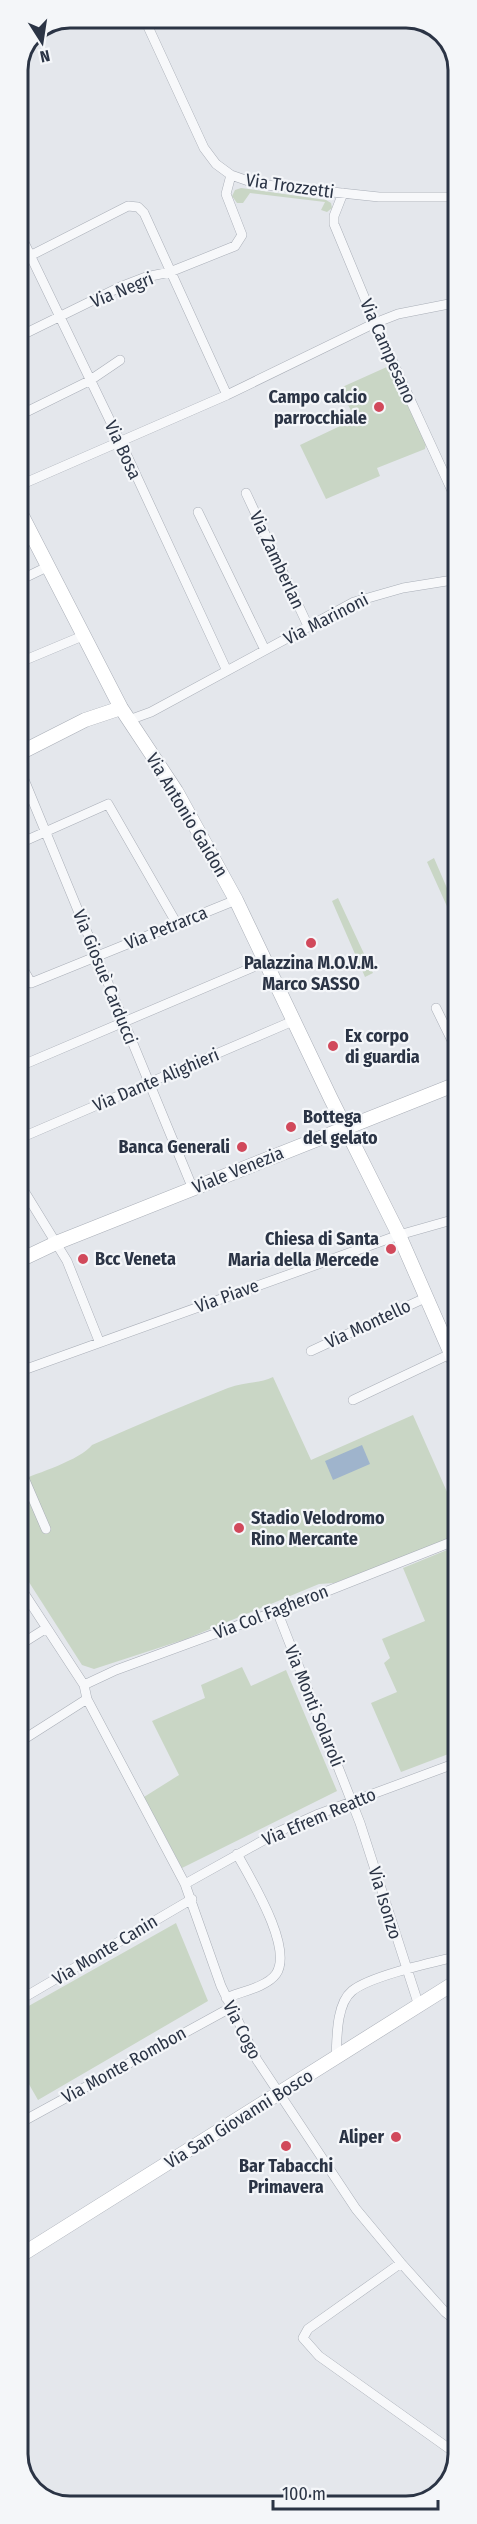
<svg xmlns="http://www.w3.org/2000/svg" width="477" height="2524" font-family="'Fira Sans Condensed',sans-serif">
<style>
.green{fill:#c9d6c5}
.water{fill:#9fb4cc}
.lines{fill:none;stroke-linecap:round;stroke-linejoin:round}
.street-casing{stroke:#a9aeb7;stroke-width:10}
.secondary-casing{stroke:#a9aeb7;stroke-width:15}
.street{stroke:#f7f8fa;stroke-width:9}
.secondary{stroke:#fff;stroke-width:14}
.poi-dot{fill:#d1495b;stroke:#f4f6f9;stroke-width:2}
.labels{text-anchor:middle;stroke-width:4.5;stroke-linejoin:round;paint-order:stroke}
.street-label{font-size:18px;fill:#2b3445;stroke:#f4f6f9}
.poi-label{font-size:18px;font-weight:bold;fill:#2b3445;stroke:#f4f6f9;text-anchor:end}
.rim{fill:none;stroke:#2b3445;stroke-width:3}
</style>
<rect width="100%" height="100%" fill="#e4e7ec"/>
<path class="green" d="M241,188L326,200L331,203L332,208L327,212L321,210L325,202L250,193L243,203H237L232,196L235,190Z
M389,366L426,444L425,449L377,468L380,476L326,499L300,445L355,419L340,388Z
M434,858L459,916V933L427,862Z
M338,898L373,973L365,977L332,901Z
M273,1377L311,1460L413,1415L459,1519V1537L334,1583L319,1584L186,1639L94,1669L82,1665L18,1565V1481C38,1473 80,1460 92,1445C137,1425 182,1406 228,1388C243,1382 258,1384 273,1377Z
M459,1545V1750L401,1772L371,1703L397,1692L384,1663L390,1658L382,1639L425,1621L403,1568Z
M242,1667L251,1686L286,1670L337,1791L182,1868L144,1797L179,1775L152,1721L205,1698L201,1685Z
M176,1923L208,2001L38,2100L18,2065V2012Z"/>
<path class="water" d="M362,1445L370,1464L333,1480L325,1461Z"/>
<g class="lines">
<g class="street-casing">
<path id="street" d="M144,18L204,148L216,164L231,175L257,184L379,197H459
M18,71L20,70
M343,193L334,216V224L375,323L459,506
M18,230L130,462L227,671
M18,262L128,206L138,207L144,213L227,395
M18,337L120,287L146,277L170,272L235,246L242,235L226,194L231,175
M18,416L89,381L120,360
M18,486L227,395L375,323L398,314L459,302
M246,493L308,626
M198,512L265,650
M18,581L49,566
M18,663L85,635
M129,720L151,712L354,602L403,588L459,579
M18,765L193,1189
M18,844L108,804L177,924
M18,960L31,983L236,900
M436,1008L459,1055
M18,1067L265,962
M18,1139L293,1021
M18,1181L67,1261L99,1341
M311,1351L425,1298
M18,1372L399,1235L459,1218
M353,1400L450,1354
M18,1464L46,1529
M18,1584L84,1685L87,1699L185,1884L221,1986L257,2060L356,2209L401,2263L445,2312L459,2323
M277,1611L360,1823L419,2006
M18,1646L45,1629
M84,1685L116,1670L277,1611L459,1539
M18,1743L87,1699
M185,1884L280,1831L316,1815L459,1762
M226,1998C240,1992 267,1987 276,1974C294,1948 250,1878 237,1854
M18,2001L192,1899
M336,2058C337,2039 336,2004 352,1991C370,1976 434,1962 459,1956
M18,2124L230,2008
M401,2263L308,2329L303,2338L319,2356L458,2455"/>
</g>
<g class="secondary-casing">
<path id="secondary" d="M18,508L121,708L176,791L236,900L331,1099L399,1235L459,1372
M18,754L85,720L121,708
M18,1261L56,1243L459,1083
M18,2257L459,1980"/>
</g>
<use href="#street" class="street"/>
<use href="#secondary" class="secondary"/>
</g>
<g class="poi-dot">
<circle cx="379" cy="407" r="6"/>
<circle cx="311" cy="943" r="6"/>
<circle cx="333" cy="1046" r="6"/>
<circle cx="291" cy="1127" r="6"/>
<circle cx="242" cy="1147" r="6"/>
<circle cx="391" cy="1249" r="6"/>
<circle cx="83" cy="1259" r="6"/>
<circle cx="239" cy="1528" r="6"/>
<circle cx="396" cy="2137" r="6"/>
<circle cx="286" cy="2146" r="6"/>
</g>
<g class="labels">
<g class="street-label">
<text transform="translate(290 186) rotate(8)" y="6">Via Trozzetti</text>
<text transform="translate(122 290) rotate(-22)" y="6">Via Negri</text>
<text transform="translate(388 351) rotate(66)" y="6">Via Campesano</text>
<text transform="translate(123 450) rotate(65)" y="6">Via Bosa</text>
<text transform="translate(277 560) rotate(65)" y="6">Via Zamberlan</text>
<text transform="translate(326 619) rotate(-27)" y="6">Via Marinoni</text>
<text transform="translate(187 815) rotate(59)" y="6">Via Antonio Gaidon</text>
<text transform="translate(166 928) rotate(-22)" y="6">Via Petrarca</text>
<text transform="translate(105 977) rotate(68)" y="6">Via Giosuè Carducci</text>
<text transform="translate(156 1080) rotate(-23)" y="6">Via Dante Alighieri</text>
<text transform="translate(238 1170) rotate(-22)" y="6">Viale Venezia</text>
<text transform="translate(227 1296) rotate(-20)" y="6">Via Piave</text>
<text transform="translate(368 1324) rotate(-25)" y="6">Via Montello</text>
<text transform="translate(271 1612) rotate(-21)" y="6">Via Col Fagheron</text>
<text transform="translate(314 1706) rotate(68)" y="6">Via Monti Solaroli</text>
<text transform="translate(319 1817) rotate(-23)" y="6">Via Efrem Reatto</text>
<text transform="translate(385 1903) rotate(73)" y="6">Via Isonzo</text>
<text transform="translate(105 1950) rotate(-31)" y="6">Via Monte Canin</text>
<text transform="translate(242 2030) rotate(63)" y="6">Via Cogo</text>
<text transform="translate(124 2065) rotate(-29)" y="6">Via Monte Rombon</text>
<text transform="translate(239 2119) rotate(-32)" y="6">Via San Giovanni Bosco</text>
</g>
<g class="poi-label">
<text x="367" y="403">Campo calcio<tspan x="367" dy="21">parrocchiale</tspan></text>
<text x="311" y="969" text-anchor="middle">Palazzina M.O.V.M.<tspan x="311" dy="21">Marco SASSO</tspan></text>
<text x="345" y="1042" text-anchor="start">Ex corpo<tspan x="345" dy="21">di guardia</tspan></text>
<text x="303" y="1123" text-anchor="start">Bottega<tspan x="303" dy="21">del gelato</tspan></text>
<text x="230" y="1153">Banca Generali</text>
<text x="379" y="1245">Chiesa di Santa<tspan x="379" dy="21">Maria della Mercede</tspan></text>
<text x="95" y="1265" text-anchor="start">Bcc Veneta</text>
<text x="251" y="1524" text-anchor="start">Stadio Velodromo<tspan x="251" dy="21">Rino Mercante</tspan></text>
<text x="384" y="2143">Aliper</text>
<text x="286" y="2172" text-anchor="middle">Bar Tabacchi<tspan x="286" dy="21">Primavera</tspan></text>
</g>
</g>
<path d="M0 0H477V2524H0ZM70 28H406A42 42 0 0 1 448 70V2454A42 42 0 0 1 406 2496H70A42 42 0 0 1 28 2454V70A42 42 0 0 1 70 28Z" fill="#f4f6f9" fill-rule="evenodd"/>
<path class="rim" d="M70 28H406A42 42 0 0 1 448 70V2454A42 42 0 0 1 406 2496H70A42 42 0 0 1 28 2454V70A42 42 0 0 1 70 28Z"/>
<g transform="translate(42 42) rotate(168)" stroke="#f4f6f9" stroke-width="4.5" paint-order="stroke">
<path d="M0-4.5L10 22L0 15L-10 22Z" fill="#2b3445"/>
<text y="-9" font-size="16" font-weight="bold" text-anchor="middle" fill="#2b3445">N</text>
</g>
<path d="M273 2500v9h165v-9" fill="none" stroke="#2b3445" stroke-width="3"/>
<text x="282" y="2500" font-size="18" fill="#2b3445" stroke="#f4f6f9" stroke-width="4.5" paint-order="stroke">100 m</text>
</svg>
